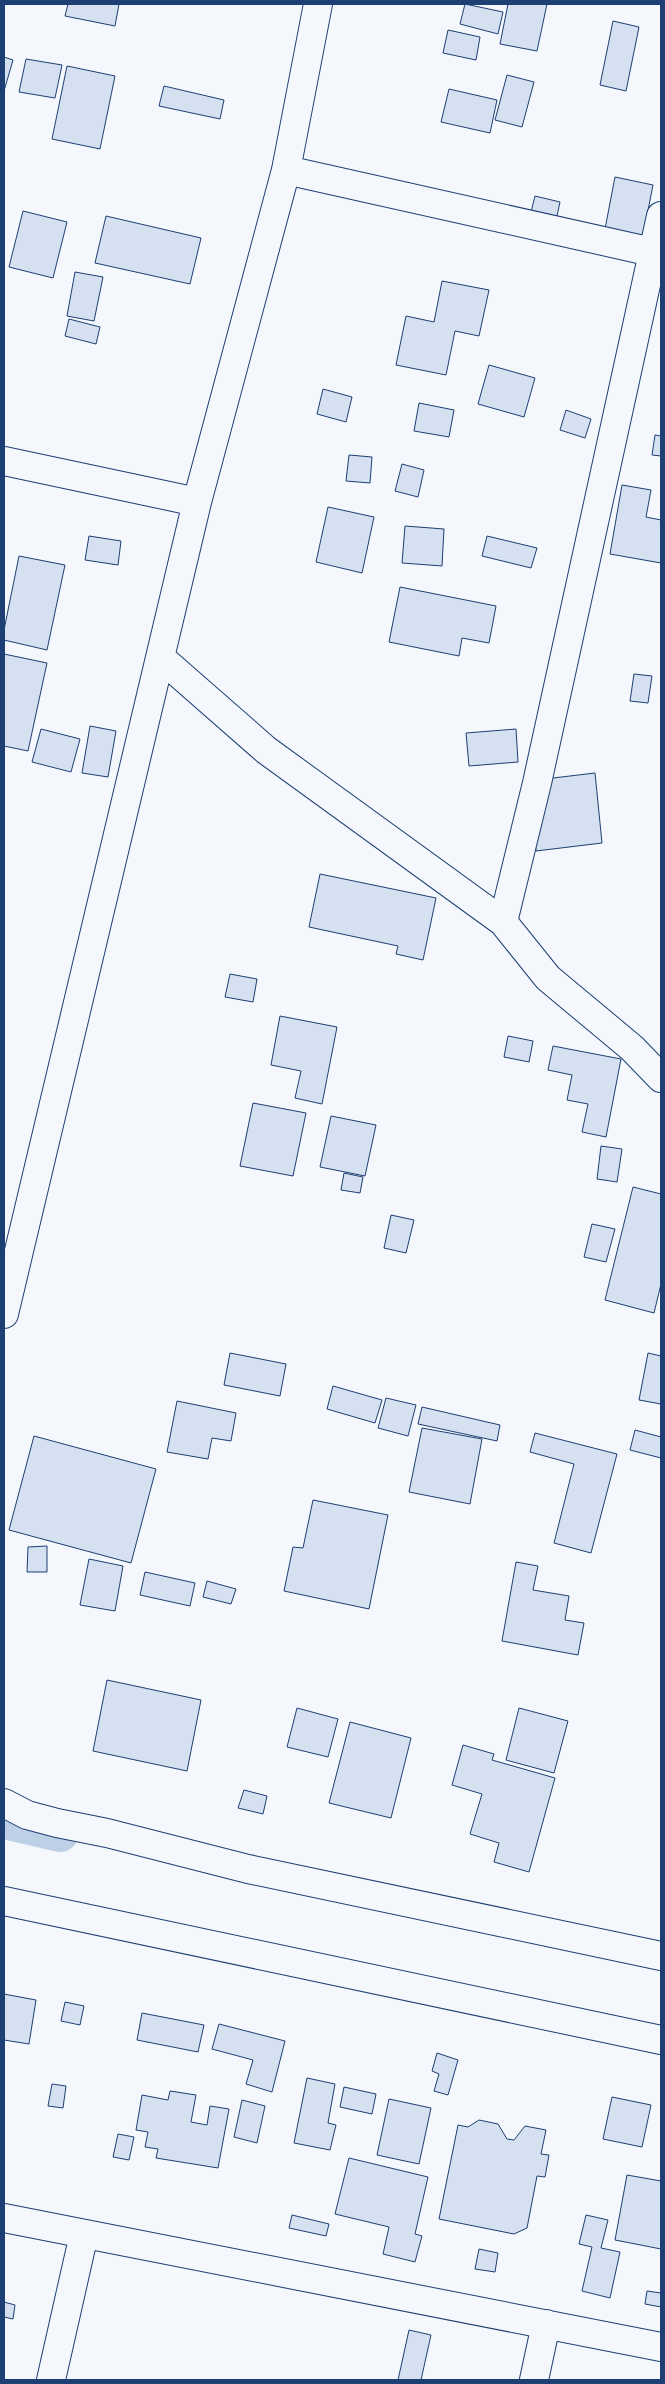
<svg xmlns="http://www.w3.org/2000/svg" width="665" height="2384" font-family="'Times New Roman',serif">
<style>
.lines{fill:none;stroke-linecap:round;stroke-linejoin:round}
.canal{stroke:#bed0e5;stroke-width:38}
.building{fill:#d5e0f0;stroke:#1d3f73}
.street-casing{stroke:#1d3f73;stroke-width:30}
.street{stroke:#f4f7fb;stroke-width:28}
</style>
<rect width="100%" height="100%" fill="#f4f7fb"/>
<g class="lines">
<path class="canal" d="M4,1820L60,1833"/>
</g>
<path class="building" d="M68,4H119L115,26L65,16Z
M465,4L503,12L498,34L460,24Z
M508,4H547L537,51L500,44Z
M613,21L639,27L626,91L600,85Z
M448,30L480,37L476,60L443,53Z
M4,57L13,60L4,91Z
M26,59L62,65L55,98L19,92Z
M67,66L115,76L100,149L52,139Z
M507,75L534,82L522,127L495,120Z
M164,86L224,100L220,119L159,106Z
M449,89L497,100L490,133L441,122Z
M615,177L653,185L643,236L605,229Z
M535,196L560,202L555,225L529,220Z
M23,211L67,222L53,278L9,267Z
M106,216L201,238L190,284L95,263Z
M75,272L103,277L94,321L67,316Z
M442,281L489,290L479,336L455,331L446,375L396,365L406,316L434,322Z
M69,319L100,327L96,344L65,336Z
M489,365L535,378L524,417L478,404Z
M323,389L352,397L346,422L317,414Z
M419,403L454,410L449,437L414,431Z
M566,410L591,419L585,438L560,430Z
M655,435L661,436V456L652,455Z
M349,455L372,457L370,483L346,481Z
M402,464L424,470L418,497L395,491Z
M622,485L651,490L646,517L661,520V563L610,554Z
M328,507L374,517L362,573L316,562Z
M405,526L444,529L442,566L402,563Z
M89,536L121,541L118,565L85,560Z
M487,536L537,548L531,568L482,556Z
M19,556L65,565L47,650L4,640V630Z
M400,587L496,606L489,643L462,638L459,656L389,642Z
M4,654L47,663L28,751L4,746Z
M634,674L652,676L648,703L630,701Z
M90,726L116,731L108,777L82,773Z
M41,729L80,739L71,772L32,762Z
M516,729L518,762L469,766L466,733Z
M595,773L602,843L536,851L528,781Z
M320,874L436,898L423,960L396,954L398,946L309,927Z
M230,974L257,979L253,1002L225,997Z
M280,1016L337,1027L322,1104L295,1098L301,1071L271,1065Z
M508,1036L533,1041L529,1062L504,1057Z
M553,1046L621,1059L606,1137L582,1132L588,1104L567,1100L572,1075L548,1070Z
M253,1103L306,1113L293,1176L240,1166Z
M331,1116L376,1125L365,1176L320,1167Z
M601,1146L622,1149L617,1182L597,1179Z
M344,1173L363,1177L360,1193L341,1190Z
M633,1187L661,1194V1284L654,1313L605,1300Z
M391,1215L414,1220L406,1253L384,1248Z
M592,1224L615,1229L606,1262L584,1257Z
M230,1353L286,1364L280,1396L224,1385Z
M648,1353L661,1356V1404L639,1400Z
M333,1386L382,1400L375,1423L327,1409Z
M386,1398L416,1405L408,1436L378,1428Z
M177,1401L236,1413L231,1441L212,1438L208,1459L167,1452Z
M422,1407L500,1425L497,1441L418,1424Z
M422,1428L482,1439L470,1504L409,1492Z
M635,1430L661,1437V1458L630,1450Z
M535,1433L617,1454L591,1553L554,1543L574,1464L530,1452Z
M34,1436L156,1469L131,1563L9,1530Z
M313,1500L388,1515L369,1609L284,1591L293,1547L303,1548Z
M47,1546V1572H27L28,1547Z
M89,1559L123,1566L115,1611L80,1605Z
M516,1562L538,1566L533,1590L569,1596L565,1620L584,1623L578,1655L502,1641Z
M145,1572L195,1583L190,1606L140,1595Z
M207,1581L236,1589L231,1604L203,1597Z
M107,1680L201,1700L187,1771L93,1751Z
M297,1708L338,1719L328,1757L287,1747Z
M519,1708L568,1721L554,1773L506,1760Z
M350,1722L411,1738L391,1818L329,1803Z
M463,1745L494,1754L492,1760L555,1778L529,1872L494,1862L499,1843L470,1834L482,1794L452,1785Z
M244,1790L267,1796L263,1814L238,1808Z
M4,1994L36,2000L29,2044L4,2040Z
M65,2002L84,2006L80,2025L61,2021Z
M142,2013L204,2025L198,2052L137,2040Z
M219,2024L285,2041L272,2092L246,2084L253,2060L212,2049Z
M437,2053L458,2060L448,2095L434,2091L439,2074L432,2071Z
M307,2078L335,2084L328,2123L336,2125L330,2150L294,2143Z
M52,2084L66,2086L63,2108L48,2106Z
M344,2087L376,2094L372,2114L340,2107Z
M170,2091L196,2095L191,2122L207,2125L210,2106L229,2109L218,2168L156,2158L158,2149L145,2147L148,2132L136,2130L142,2095L168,2100Z
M612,2097L651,2105L642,2147L603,2139Z
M389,2099L431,2108L419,2164L377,2155Z
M242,2100L265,2106L257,2143L234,2137Z
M479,2120L498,2124L507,2139L514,2140L525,2126L546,2130L541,2154L549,2155L545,2177L537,2176L527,2228L514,2234L439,2219L458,2125L468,2127Z
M118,2134L134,2137L129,2160L113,2157Z
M349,2158L428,2177L415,2234L422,2236L415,2262L383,2254L389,2227L335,2214Z
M627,2175L661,2181V2249L615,2240Z
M292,2215L329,2224L326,2236L289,2228Z
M586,2215L608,2220L601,2248L620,2252L610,2298L582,2291L592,2247L579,2244Z
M479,2249L498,2253L495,2272L475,2269Z
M647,2291L661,2293V2307L645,2304Z
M4,2302L15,2305L13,2319L4,2317Z
M409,2330L431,2335L421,2380H398Z"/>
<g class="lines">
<g class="street-casing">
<path id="street" d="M286,170L661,254
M4,461L197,502
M161,658L266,750L503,922L548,978L632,1048L661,1078
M503,922L537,783L661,216
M4,1314L197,502L286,170L318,4
M4,1803L27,1815L57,1823L107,1833L248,1869L661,1956
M4,1901L661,2040
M4,2218L661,2347
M51,2380L84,2234
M534,2380L546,2324"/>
</g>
<use href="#street" class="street"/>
</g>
<rect width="665" height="2384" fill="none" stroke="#1d3f73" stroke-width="10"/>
</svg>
